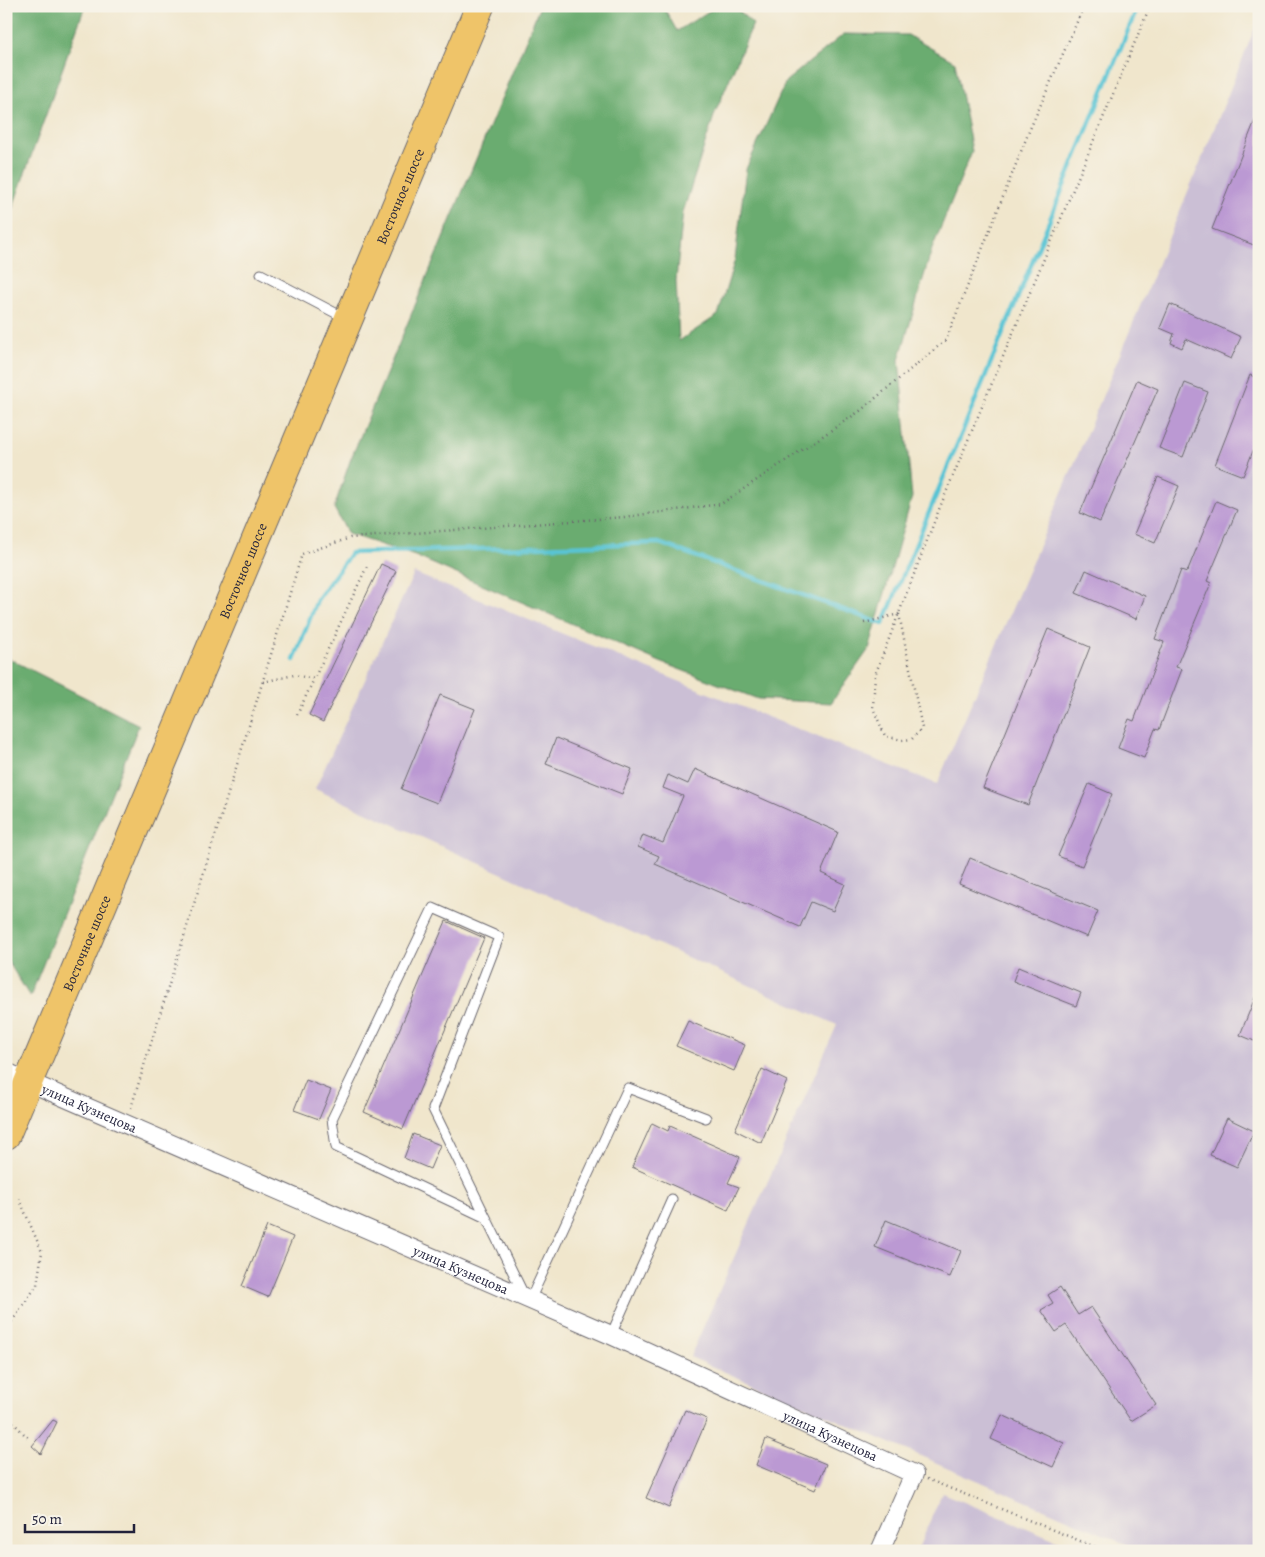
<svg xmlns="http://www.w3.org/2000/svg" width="1265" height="1557" font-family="Alegreya,serif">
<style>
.industrial{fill:#cbbfd5}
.forest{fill:#6aac70;stroke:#466756}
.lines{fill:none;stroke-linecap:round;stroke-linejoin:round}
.stream{stroke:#59c4d4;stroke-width:4.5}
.building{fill:#bb99d3}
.service-casing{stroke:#6a676e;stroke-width:11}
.minor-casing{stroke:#6a676e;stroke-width:20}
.primary-casing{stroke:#6a676e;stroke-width:30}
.path{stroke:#6a676e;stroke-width:2.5;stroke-dasharray:1 4;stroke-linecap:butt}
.service{stroke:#fff;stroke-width:9}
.minor{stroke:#fff;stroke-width:18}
.primary{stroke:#efc469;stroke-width:28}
.labels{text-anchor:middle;stroke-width:4.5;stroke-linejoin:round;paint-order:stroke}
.street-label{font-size:14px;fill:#22223b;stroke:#f7f3e8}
</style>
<rect width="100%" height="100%" fill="#f7f3e8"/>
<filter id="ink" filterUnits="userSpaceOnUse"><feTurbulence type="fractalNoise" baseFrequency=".02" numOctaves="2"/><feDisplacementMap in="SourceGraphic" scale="10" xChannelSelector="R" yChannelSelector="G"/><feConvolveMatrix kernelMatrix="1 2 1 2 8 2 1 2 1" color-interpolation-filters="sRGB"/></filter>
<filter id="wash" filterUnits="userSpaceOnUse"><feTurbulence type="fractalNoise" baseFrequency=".0096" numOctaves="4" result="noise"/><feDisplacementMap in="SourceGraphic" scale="20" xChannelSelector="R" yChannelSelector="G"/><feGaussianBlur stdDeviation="1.12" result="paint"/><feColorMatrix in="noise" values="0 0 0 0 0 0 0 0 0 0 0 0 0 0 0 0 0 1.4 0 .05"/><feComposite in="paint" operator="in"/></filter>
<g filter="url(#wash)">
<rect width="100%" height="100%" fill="#f0e6cc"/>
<path class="industrial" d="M1259,18V1551H1142L690,1357L837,1025L315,789L414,573L730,702L937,784L1077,457L1212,134Z
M942,1493L1083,1551H917Z"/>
<path class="forest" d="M6,6H85L6,226Z
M540,6H663L677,31L717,6H733L753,24L715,113L683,212L676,280L679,341L718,315L735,259L746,169L786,81L844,34L908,35L955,62L972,151L932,249L899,360L912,497L869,649L831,703L758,699L660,662L415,556L348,534L334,508L350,461Z
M6,657L139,725L30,997L6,958Z"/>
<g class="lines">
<path class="stream" d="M294,660L317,600L351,553L659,543L883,624L1138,6"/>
</g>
<g id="blocks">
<path class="building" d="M1258,113L1259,114V247L1212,229Z
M1170,304L1241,337L1231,359L1186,339L1182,348L1171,343L1174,334L1160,328Z
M1250,375L1259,379V436L1243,476L1215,465Z
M1137,380L1158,389L1100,522L1080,513Z
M1185,383L1208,392L1183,457L1159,448Z
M1158,477L1179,486L1155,543L1134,534Z
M1216,501L1237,510L1207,581L1211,583L1176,667L1182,669L1159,730L1155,729L1144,758L1118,748L1129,719L1134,721L1164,642L1155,639L1181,570L1187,572Z
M381,564L396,571L323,722L309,715Z
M1086,570L1145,596L1136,619L1076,593Z
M1048,629L1090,647L1028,805L983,788Z
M440,695L475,709L437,803L401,789Z
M556,738L632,769L622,794L546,764Z
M695,769L838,832L821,873L845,884L833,911L811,902L800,927L655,864L659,856L638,847L643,835L663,843L683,796L663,788L668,775L688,784Z
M1089,784L1112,794L1082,866L1058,856Z
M970,858L1098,911L1087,937L959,884Z
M446,921L484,938L403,1129L364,1112Z
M1018,967L1081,993L1076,1006L1013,981Z
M1258,990H1259V1043L1240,1035Z
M688,1021L745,1045L734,1071L676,1046Z
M762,1069L787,1081L761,1143L735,1130Z
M306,1080L331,1090L319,1119L294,1110Z
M1227,1118L1254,1131L1237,1167L1210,1155Z
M652,1123L668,1131L670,1126L740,1157L728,1183L739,1187L728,1210L632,1167Z
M413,1134L440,1145L430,1169L404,1158Z
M886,1220L961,1251L950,1277L875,1247Z
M267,1226L293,1237L268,1297L242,1286Z
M1060,1287L1078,1315L1091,1307L1156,1405L1131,1421L1066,1325L1056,1332L1041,1310L1053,1303L1048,1295Z
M685,1410L707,1419L669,1508L646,1498Z
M1002,1415L1064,1443L1053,1467L991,1439Z
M53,1420L57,1422L41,1454L32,1446Z
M766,1439L826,1464L815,1490L756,1465Z"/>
</g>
</g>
<g filter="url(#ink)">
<use href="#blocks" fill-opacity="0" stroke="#6a676e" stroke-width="1"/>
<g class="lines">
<g class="service-casing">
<path id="service" d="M261,274L345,318
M486,1218L336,1147L332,1119L433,908L499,937L433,1109L524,1295
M530,1300L628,1088L706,1118
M611,1335L672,1199"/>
</g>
<g class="minor-casing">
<g id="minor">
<path id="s1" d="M6,1072L611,1335L914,1474L880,1551"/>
</g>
</g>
<g class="primary-casing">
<g id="primary">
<path id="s2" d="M6,1135L480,6"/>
</g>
</g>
<path class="path" d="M899,614L922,728L912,739L902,740L885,736L873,708L875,675L940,507L1150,6
M864,623L899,614
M263,682L294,675L314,679L368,564
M297,715L314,679
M131,1108L302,554L350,538L624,517L721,504L860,411L946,340L1030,129L1084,6
M6,1330L37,1285L42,1252L18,1196
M6,1415L29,1439
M927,1479L1105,1551"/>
<use href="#service" class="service"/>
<use href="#minor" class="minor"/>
<use href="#primary" class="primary"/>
</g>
</g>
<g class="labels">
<g class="street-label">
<text dy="5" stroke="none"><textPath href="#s2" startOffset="1018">Восточное шоссе</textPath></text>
<text dy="5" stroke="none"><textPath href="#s2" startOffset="612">Восточное шоссе</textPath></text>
<text dy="5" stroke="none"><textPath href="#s2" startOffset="208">Восточное шоссе</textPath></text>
<text dy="5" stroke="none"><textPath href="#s1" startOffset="91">улица Кузнецова</textPath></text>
<text dy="5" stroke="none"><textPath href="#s1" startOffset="496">улица Кузнецова</textPath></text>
<text dy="5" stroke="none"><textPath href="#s1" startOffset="901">улица Кузнецова</textPath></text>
</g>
</g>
<rect width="1265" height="1557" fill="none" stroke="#f7f3e8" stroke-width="25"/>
<path d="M25 1524v8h109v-8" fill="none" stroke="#22223b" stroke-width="2.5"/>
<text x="32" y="1524" font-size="15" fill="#22223b" stroke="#f7f3e8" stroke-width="4" paint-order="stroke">50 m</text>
</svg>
